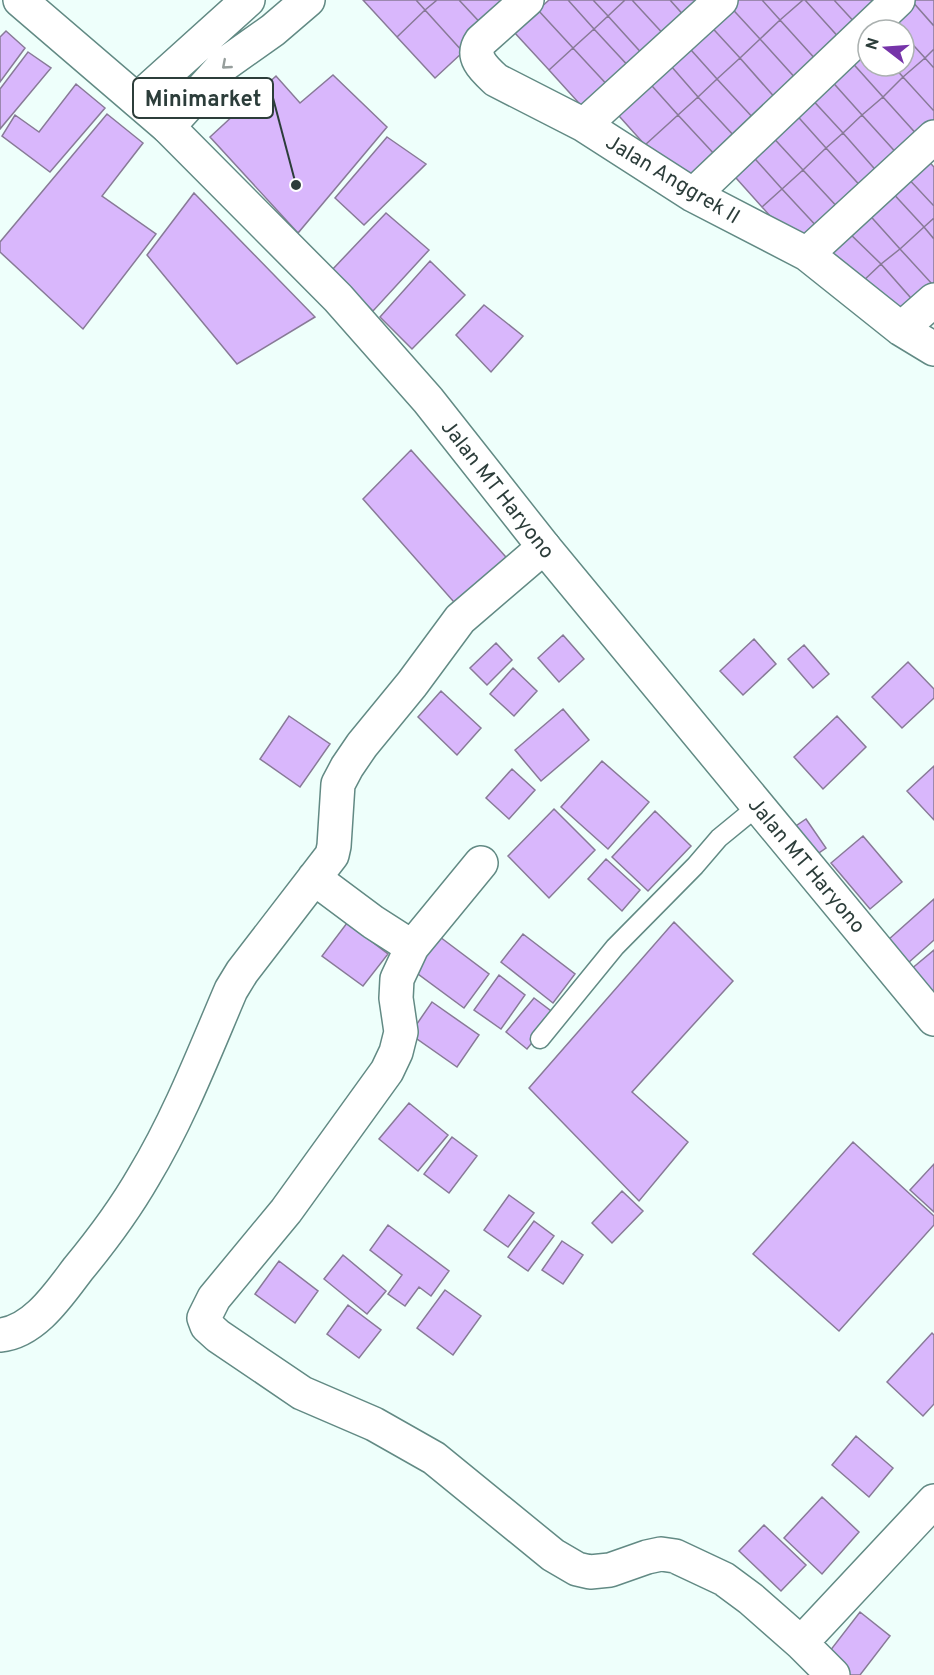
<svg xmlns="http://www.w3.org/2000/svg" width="934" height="1675" font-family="Overpass,sans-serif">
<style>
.building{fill:#d9b7fc;stroke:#887a97;stroke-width:1.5}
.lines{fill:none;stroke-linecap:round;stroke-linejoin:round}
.service-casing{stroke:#628a84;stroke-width:21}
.minor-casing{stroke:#628a84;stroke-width:36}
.secondary-casing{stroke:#628a84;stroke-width:36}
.service{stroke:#fff;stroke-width:18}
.minor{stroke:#fff;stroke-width:33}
.secondary{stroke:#fff;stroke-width:33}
.oneway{stroke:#969e9c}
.labels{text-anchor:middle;stroke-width:6;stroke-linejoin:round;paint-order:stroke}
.street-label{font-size:21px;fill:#2c3d3a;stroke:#fff}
.leader{fill:none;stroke:#2c3d3a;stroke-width:2}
.callout-dot{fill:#2c3d3a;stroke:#fff;stroke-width:2}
.callout{fill:#fff;stroke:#2c3d3a;stroke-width:2}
.callout-label{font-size:22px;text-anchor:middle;font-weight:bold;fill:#2c3d3a}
</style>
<rect width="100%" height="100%" fill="#eefffb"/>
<path class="building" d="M363,0H416L425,10L397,37Z
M416,0H437L425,10Z
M437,0H459L487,30L463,52L425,10Z
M459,0H504L487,30Z
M549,0H568L594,29L573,48L538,10Z
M568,0H593L608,16L594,29Z
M593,0H625L608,16Z
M625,0H632L667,38L646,58L608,16Z
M632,0H670L687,19L667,38Z
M670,0H703L687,19Z
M727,0H762L780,20L760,39L725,1Z
M762,0H803L780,20Z
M803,0H805L842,41L818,62L780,20Z
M805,0H834L858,26L842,41Z
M834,0H871L878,7L858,26Z
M911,0L934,26V49L925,58L904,35V30H899L890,20Z
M911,0H934V26Z
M725,1L760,39L740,58L705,20Z
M425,10L463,52L435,78L397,37Z
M538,10L573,48L549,70L514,32Z
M608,16L646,58L632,70L594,29Z
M705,20L740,58L717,79L683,41Z
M780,20L818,62L798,81L760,39Z
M594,29L632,70L611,89L573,48Z
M6,31L25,48L0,82V37Z
M904,35L925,58L903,77L893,66H904Z
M760,39L798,81L777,100L740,58Z
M868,40V66H893L903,77L883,97L848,58Z
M683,41L717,79L698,97L664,58Z
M573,48L611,89L587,112L549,70Z
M934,49V68L925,58Z
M28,52L51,68L0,129V89Z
M664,58L698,97L678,115L644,77Z
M740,58L777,100L755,120L717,79Z
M848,58L883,97L862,115L828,77Z
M925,58L934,68V111L903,77Z
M333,75L387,127L298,233L210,137L276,76L300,103Z
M644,77L678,115L645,145L611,107Z
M828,77L862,115L843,133L808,95Z
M903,77L934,111V125L920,138L883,97Z
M717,79L755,120L736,138L698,97Z
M76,84L105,108L50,172L2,136L15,115L39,132Z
M808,95L843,133L826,148L792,110Z
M698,97L736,138L716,156L678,115Z
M883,97L920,138L900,157L862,115Z
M792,110L826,148L803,170L768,132Z
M107,114L143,143L102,196L156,234L83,329L0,252V242Z
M678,115L716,156L683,187L645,145Z
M862,115L900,157L880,175L843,133Z
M768,132L803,170L782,189L748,151Z
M843,133L880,175L864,190L826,148Z
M387,137L426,164L364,225L335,198Z
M826,148L864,190L841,211L803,170Z
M748,151L782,189L762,207L728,169Z
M924,156L934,167V206L904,174Z
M803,170L841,211L820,230L782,189Z
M904,174L934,206V218L924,227L889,189Z
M782,189L820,230L800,249L762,207Z
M889,189L924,227L900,249L865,210Z
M194,193L315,317L237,364L147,255Z
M865,210L900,249L881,264L845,229Z
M386,213L429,250L373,311L331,271Z
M934,218V239L924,227Z
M924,227L934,239V286L900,249Z
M845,229L881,264L861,283L824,248Z
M900,249L934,286L918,306L881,264Z
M430,261L465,295L412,349L380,317Z
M881,264L918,306L899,325L861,283Z
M484,305L523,336L491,372L456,335Z
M411,450L512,564L461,610L363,499Z
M563,635L584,659L559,682L538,658Z
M754,639L776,664L743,695L720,671Z
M496,643L512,660L487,685L470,668Z
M804,645L829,674L813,688L788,659Z
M908,662L934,689V698L902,728L872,697Z
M513,668L537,691L514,716L490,694Z
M441,691L481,728L457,755L418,717Z
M563,709L589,740L541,781L515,750Z
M289,716L330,744L300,787L260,759Z
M837,716L866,747L823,789L794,757Z
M602,761L649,802L608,849L561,807Z
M934,766V820L907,791Z
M512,769L535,790L509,819L486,798Z
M554,809L595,850L549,898L508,856Z
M655,811L691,846L648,891L612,857Z
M806,819L826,848L810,859L790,830Z
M863,836L902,882L870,909L831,863Z
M606,859L640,890L622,911L588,879Z
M934,899V940L908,963L888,940Z
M674,922L733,981L632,1092L688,1142L639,1201L529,1088Z
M347,923L388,954L363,986L322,956Z
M523,934L575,974L553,1003L501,962Z
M440,937L489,974L464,1008L414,971Z
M934,950V999L910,970Z
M499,975L525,995L501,1029L474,1010Z
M534,998L555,1014L527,1049L506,1032Z
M432,1002L479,1035L457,1067L410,1034Z
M409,1103L448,1135L418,1171L379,1139Z
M452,1137L477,1156L449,1193L424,1174Z
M853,1142L934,1216V1225L839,1331L753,1254Z
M934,1164V1212L910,1190Z
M622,1191L643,1211L612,1243L592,1223Z
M509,1195L534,1213L508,1247L484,1230Z
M534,1221L554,1236L528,1271L508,1257Z
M388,1225L449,1271L431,1296L419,1287L405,1306L388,1294L402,1275L370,1250Z
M562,1241L583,1255L563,1284L542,1270Z
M343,1255L386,1291L367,1314L324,1279Z
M279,1261L318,1291L295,1323L255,1294Z
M445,1290L481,1316L453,1355L417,1328Z
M348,1305L381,1330L359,1358L327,1334Z
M932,1333L934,1335V1404L923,1416L887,1382Z
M856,1436L893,1468L869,1497L832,1465Z
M822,1497L859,1532L822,1574L784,1538Z
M764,1525L806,1565L781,1591L739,1551Z
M860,1612L890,1636L860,1675H850L826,1656Z"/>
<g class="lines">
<g class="service-casing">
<path id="service" d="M540,1039L615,947L695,866L719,838L758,806"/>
</g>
<g class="minor-casing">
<path id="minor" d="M527,0L481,41C470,57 484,69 496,80L584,125L693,195L807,254L901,329L934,349
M137,100L248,0
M584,125L721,0
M168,127L225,64L273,30L308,0
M693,195L898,0
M807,254L934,137
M901,329L934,300
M481,863L412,947L397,979L396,998L401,1032L396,1052L387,1071L286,1211L214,1298L204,1318L207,1326L218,1336L302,1393L374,1424L434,1458L553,1555L577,1569L590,1572L610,1570L647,1557L661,1554L675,1556L724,1579L751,1599L801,1643L833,1675
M314,878L373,922L412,947
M0,1335C34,1332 59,1294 78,1269C102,1240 125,1209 144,1176C179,1118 204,1053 231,990L242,972L332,855L334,846L338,784L347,767L362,745L412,684L460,619L544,547
M801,1643L934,1501"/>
</g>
<g class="secondary-casing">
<path id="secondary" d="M20,0L168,127L338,298L428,400L544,547L934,1019"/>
</g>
<use href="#service" class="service"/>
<use href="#minor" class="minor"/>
<use href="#secondary" class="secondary"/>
</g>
<defs><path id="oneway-chevron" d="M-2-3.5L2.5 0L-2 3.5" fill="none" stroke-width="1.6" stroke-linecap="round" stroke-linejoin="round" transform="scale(1.5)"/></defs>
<use class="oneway" href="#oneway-chevron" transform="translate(226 65) rotate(139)"/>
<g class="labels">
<g class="street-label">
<text transform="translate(673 179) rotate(31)" y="7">Jalan Anggrek II</text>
<text transform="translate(498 489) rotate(52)" y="7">Jalan MT Haryono</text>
<text transform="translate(807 865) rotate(50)" y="7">Jalan MT Haryono</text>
</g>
</g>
<path class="leader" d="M296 185L273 98"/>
<circle class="callout-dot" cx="296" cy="185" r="6"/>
<rect class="callout" x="133" y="78" width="140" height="40" rx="6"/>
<g class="callout-label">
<text x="203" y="106">Minimarket</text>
</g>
<g transform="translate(886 48) rotate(287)"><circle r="28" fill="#ffffff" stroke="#abb1b0" stroke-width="1.5"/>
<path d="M0-4.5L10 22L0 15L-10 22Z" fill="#7634a9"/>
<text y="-9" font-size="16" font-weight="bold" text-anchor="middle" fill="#2c3d3a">N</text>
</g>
</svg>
